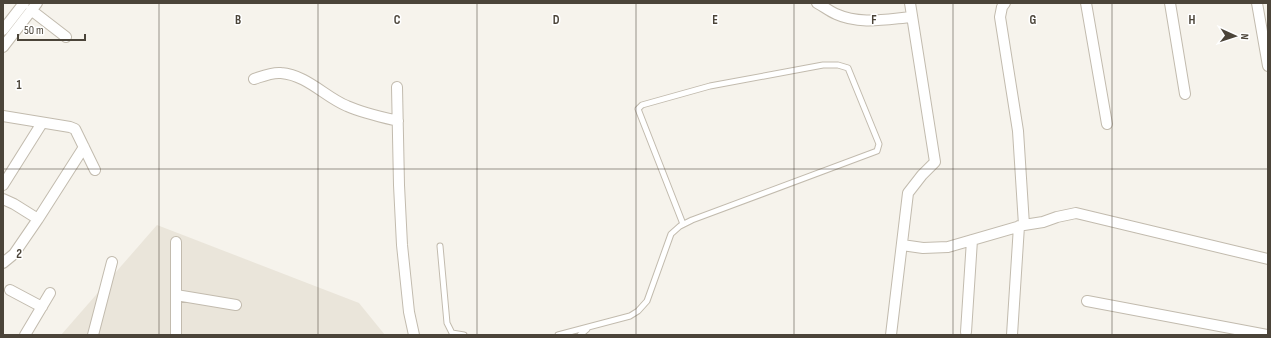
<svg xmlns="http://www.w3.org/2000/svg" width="1271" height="338" font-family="'Sofia Sans Condensed',sans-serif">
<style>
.residential{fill:#eae5da}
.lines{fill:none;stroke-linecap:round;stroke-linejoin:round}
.lane-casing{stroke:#c2bbae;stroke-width:7}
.street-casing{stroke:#c2bbae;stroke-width:12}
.lane{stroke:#fff;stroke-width:5}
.street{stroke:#fff;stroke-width:10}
.grid{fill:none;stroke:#4b4439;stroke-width:1;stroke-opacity:0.55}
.grid-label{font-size:13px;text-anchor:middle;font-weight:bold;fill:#4b4439;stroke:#fff;stroke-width:3;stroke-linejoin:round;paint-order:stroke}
</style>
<rect width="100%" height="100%" fill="#f6f3ec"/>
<path class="residential" d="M157,225L359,303L385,335H61Z"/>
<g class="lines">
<g class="lane-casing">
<path id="lane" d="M440,246L447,323L452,333L464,335
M558,335L630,316L638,311L647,301L671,234L680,226L692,220L877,151L879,144L848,68L838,65H823L710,86L642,105L638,109L683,224
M580,335L587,329"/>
</g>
<g class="street-casing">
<path id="street" d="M817,3C823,6 829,11 836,14C860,25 887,19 912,17
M1005,3L1002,7L1000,17L1018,131L1024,225
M1086,3L1107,124
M1170,3L1185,94
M1257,3L1268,66
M31,10L66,37
M3,30L24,3
M3,47L37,3
M254,79C263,76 272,72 281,73C307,75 325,97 347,106C363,113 381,117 398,121
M397,87L399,185L402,245L409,312L414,335
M3,116L70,127L75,129L95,170
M3,185L42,123
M3,199L14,204L38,219
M176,242V335
M902,245L923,248L948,247L1024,225L1043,222L1057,217L1076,213L1268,259
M3,263L14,254L38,219L84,147
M10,290L42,307
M176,295L236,305
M1087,301L1267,335
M966,332L972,240
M25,335L50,293
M93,335L112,262
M891,335L908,193L922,175L935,162L910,3
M1012,335L1019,226"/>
</g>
<use href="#lane" class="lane"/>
<use href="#street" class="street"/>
</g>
<path class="grid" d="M159,3V335M318,3V335M477,3V335M636,3V335M794,3V335M953,3V335M1112,3V335M3,169H1268"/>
<g class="grid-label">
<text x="238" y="24">B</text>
<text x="397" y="24">C</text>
<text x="556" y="24">D</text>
<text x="715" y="24">E</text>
<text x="874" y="24">F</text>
<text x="1033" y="24">G</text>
<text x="1192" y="24">H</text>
<text x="19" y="89">1</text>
<text x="19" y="258">2</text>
</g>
<rect width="1271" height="338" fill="none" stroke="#4b4439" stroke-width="8"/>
<g transform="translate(1235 36) rotate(93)" stroke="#ffffff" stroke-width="3" paint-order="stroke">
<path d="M0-3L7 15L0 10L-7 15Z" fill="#4b4439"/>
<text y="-6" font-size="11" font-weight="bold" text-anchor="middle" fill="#4b4439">N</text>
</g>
<path d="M18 34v6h67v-6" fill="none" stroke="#4b4439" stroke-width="2"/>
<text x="24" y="34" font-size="12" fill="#4b4439" stroke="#ffffff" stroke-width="3" paint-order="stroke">50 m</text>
</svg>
